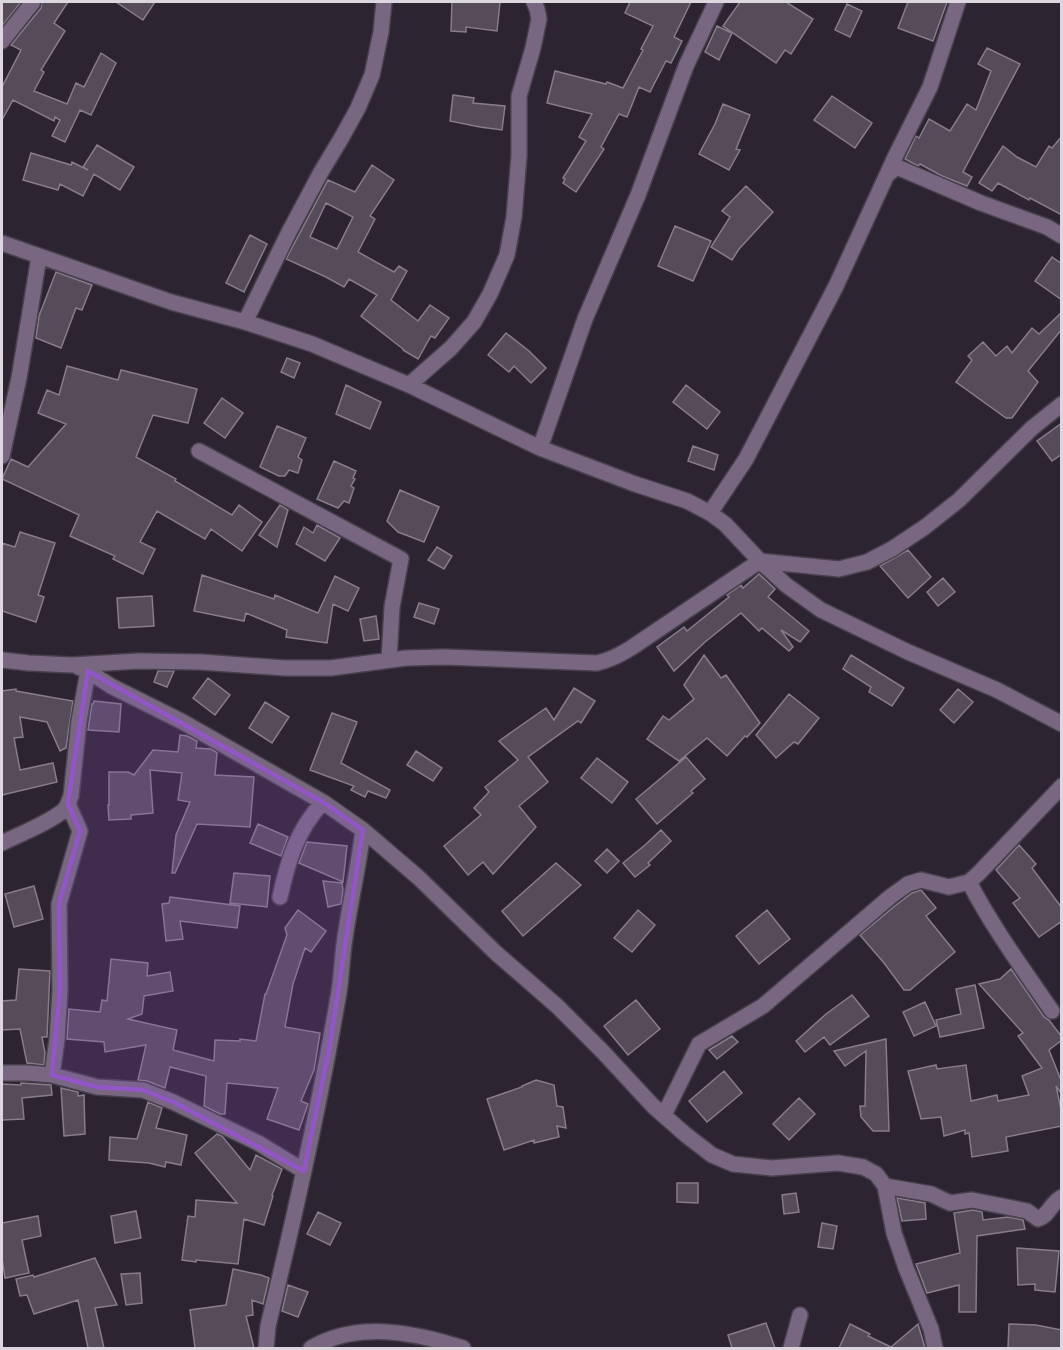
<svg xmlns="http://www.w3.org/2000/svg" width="1063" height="1350" font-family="Figtree,sans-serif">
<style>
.building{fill:#554b59;stroke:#867c8a;stroke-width:1.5;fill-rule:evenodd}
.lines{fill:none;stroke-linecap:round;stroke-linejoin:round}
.minor-casing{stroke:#48404c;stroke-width:18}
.minor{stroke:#796781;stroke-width:15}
.marked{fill:#9356c7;fill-opacity:0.2;stroke:#9356c7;stroke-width:4.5;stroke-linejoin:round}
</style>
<rect width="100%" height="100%" fill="#2c2430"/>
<path class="building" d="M2,2H21L2,26Z
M42,2H68L54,23L65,31L41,70L44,72L34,91L67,104L76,83L84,87L101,53L116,63L91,115L80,110L65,142L52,136L60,120L55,117L54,121L13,100L2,120V87L21,50L11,45L41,8Z
M116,2H155L143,20Z
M452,2H500L497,31L466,27V32L451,31Z
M630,2H691L674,37L682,41L671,63L666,61L650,92L639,87L627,117L619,114L601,147L604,149L576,192L563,183L565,179L563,178L586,141L579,137L592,114L547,103L555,71L606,84L607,82L623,88L643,50L641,49L653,26L625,13Z
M740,2H786L813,19L791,54L785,50L776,63L723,26Z
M908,2H947L933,41L898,28Z
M847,4L862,11L850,37L835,30Z
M717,26L732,33L719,60L705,52Z
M987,48L1020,64L963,172L972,177L967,186L942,176L920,164L918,166L905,159L916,136L919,138L929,119L950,131L967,104L976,110L991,71L978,64Z
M453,95L474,98L473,103L505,106L502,130L480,127L450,121Z
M832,96L872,123L855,148L814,120Z
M723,104L750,115L736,149L740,150L729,170L699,154L715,124Z
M1062,136V215L1030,198L1029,200L998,183L992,191L979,183L1003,146L1017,157L1036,167L1049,146L1052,148Z
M97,145L134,167L120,190L94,174L83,196L60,184L58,190L23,180L31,153L71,165L72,162L88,170L83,167Z
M372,165L394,180L370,216L375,219L358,252L394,272L399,266L407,271L391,300L418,321L430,305L449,318L435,338L431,336L418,359L403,350V349L361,316L377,295L349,279L344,287L326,277L286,259L328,180L355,192ZM326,203L353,217L337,249L310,237Z
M746,186L773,212L739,249L732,260L711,247L730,217L722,211Z
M675,226L711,241L693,281L658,266Z
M250,235L267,244L244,292L226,283Z
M1052,257L1062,264V300L1035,281Z
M56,272L92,285L82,310L76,308L61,348L36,338L39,316Z
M1062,312V329L1028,371L1038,382L1012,418H1006L956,382L972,360L968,356L983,342L996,356L1007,346L1012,353L1032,328L1039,334Z
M506,333L529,351L546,368L531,383L514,366L509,372L488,355Z
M287,358L300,363L294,378L281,372Z
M67,366L118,380L121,370L197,389L188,423L153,415L136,457L176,479L175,481L232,515L239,505L262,522L242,551L211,529L205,539L157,511L140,542L155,549L143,574L113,559L115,556L70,536L79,515L2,479L11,459L28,467L66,424L38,413L47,390L59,395Z
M346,385L381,402L370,429L336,414Z
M686,385L720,412L707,429L673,402Z
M222,398L243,413L225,438L204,423Z
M1062,423V454L1052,461L1037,441Z
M277,426L306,438L298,457L302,460L298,473L289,470L285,476H279L260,467Z
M693,446L718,455L714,470L688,461Z
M334,461L356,471L353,478L355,479L351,486L354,488L349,503L344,501L338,508L317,499Z
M400,490L439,507L424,542L398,532L387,521Z
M280,505L288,510L277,547L259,535Z
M317,525L340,538L325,561L296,544L304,527L313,533Z
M20,532L55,543L38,595L44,597L36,622L2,611V543L15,547Z
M437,547L452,556L444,569L428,560Z
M908,550L931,577L908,598L880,566Z
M759,574L775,589L768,597L809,631L800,642L781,630L793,647L789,651L762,628L759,631L741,613L705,642L674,671L657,647L684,627L687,631L729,597L727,595L741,585L743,588Z
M202,575L274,599L275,595L318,613L335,576L359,588L348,611L333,604L327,643L286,637L287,630L246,613L244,621L194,611Z
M943,578L955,592L938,606L927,592Z
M152,596L154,626L119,628L117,598Z
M419,603L439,609L434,624L414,617Z
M376,616L379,639L364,641L360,619Z
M704,655L721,678L726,675L760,723L747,737L745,736L727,756L707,738L679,761L647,739L663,716L669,720L694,699L684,685Z
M851,655L904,688L892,706L869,692L871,687L843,669Z
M158,671H174L167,687L154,682Z
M208,678L230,695L215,715L193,698Z
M574,688L595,701L581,723L578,721L528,757L548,782L519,806L536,827L493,874L483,862L468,875L444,846L481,815L474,808L489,792L485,787L518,760L499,741L546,708L554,720Z
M16,689V691L73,701L66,748L60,751L47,722L20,717L23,737L14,738L20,770L53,763L57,782L2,795V691Z
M958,689L973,702L954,723L940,710Z
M789,694L819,718L798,744L794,742L776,758L756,735Z
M94,701L121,704L119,732L88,730L92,704H93Z
M265,702L289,717L272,743L249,728Z
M332,713L357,722L341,763L390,790L386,798L368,791L365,797L351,790L354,786L310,770Z
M180,735L187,736L197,741L196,748L211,749L217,753L215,775L254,777L250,827L197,824L175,873H172L176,835L190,802L178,800L182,773L150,770L153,813L131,815V819L109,820L108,805H109V772H128L134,775L153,750L178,752Z
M416,751L442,768L433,781L407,765Z
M686,757L705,779L691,791L693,793L657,824L636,799Z
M597,758L628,782L612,803L581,778Z
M258,824L288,837L281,856L250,843Z
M661,830L671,841L648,863L650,865L635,877L623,863L645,845Z
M307,842L347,846L343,882L299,863Z
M1019,845L1036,864L1032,868L1062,908V921L1039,937L1013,903L1020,898L996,870Z
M607,849L619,861L607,873L595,861Z
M556,863L581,885L523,936L502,911Z
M234,873L270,876L267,907L230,903Z
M323,881L342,883L343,890L341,904L328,907Z
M34,886L43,919L14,927L5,894Z
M921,890L936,908L926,916L955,952L910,990H904L884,963L860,935L896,905L912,893Z
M170,897L240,906L237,928L180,921L183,939L166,941L162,904L169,903Z
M298,910L326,931L311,952L305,948L293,984L285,1027L320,1033L314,1070L301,1101L308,1104L299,1130L267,1119L278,1088L227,1083L225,1114H220L204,1106L206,1076L170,1067L165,1088L147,1081L138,1080L146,1045L105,1052L104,1042L67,1039L69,1009L100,1012L102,1000L107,1001L111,959L148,963L147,976L170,972L173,991L144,996L142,1014L128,1019L177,1030L173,1050L214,1061L215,1040L240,1041V1039L256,1041L265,994H266L287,935L285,928Z
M638,910L655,925L632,952L614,938Z
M767,910L790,939L759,964L736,936Z
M19,969L50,971L47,1037H42L45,1053L44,1065L27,1063L20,1029L2,1030V1001L16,1000Z
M1011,969L1044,1017L1049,1020L1062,1037V1040L1049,1050L1062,1083V1091L1060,1092L1056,1086L1062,1114V1126L1006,1137L1008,1151L972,1157L969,1133L965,1134V1130L944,1136L941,1117L921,1119L908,1071L936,1065L937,1069L966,1065L971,1101L997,1095L998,1101L1029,1095L1022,1076L1042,1068L1018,1036L1023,1033L979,984L1000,979Z
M975,985L984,1028L940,1037L936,1020L961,1014L956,989Z
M852,995L869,1016L830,1045L824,1037L805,1052L796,1041L826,1014Z
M636,1000L660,1029L628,1055L604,1026Z
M925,1002L936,1026L914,1036L903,1012Z
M732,1036L738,1042L717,1059L709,1050Z
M886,1039L889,1131H873L861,1117L860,1106H865L866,1051L845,1066L834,1051Z
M724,1071L742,1093L707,1122L689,1101Z
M536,1080L554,1085L557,1106L563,1107L566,1128L557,1126L559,1137L534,1143V1140L504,1150L487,1099L522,1087V1086Z
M21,1083L51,1085L52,1095L22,1098L24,1119L2,1120V1084L21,1085Z
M61,1088L78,1092V1096L84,1095L85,1134L64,1136Z
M799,1098L815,1114L789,1140L773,1124Z
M148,1102L162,1108L156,1128L187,1135L181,1165L166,1162L165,1167L149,1163L109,1160L110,1137L137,1139Z
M217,1134L222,1136L250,1170L256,1155L282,1169L272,1195L273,1196L264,1225L244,1219L238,1264L196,1260V1262L182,1260L188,1216L195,1217L196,1200L237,1203L195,1153Z
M677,1183H698V1203L677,1202Z
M796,1193L799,1212L784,1214L782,1195Z
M897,1198L925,1203L926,1219L902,1221Z
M973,1210L982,1212L983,1220L1008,1217L1023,1220L1025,1229L977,1236L976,1312H959V1285L927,1293L916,1264L960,1253L954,1213Z
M136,1211L141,1238L115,1243L111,1216Z
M318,1212L341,1223L330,1245L307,1234Z
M38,1216L41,1236L22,1240L29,1273L5,1278L2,1258V1223Z
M822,1223L837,1226L833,1249L818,1247Z
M1017,1248L1059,1251L1055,1292L1035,1290V1284L1018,1285Z
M95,1258L117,1305L95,1308L104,1348H88L78,1300L34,1314L27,1295L20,1296L16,1279L33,1275L34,1277Z
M233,1269L261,1275L269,1278L263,1304L252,1300L253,1315L246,1316L254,1348H195L190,1310L226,1305Z
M140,1273L142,1303L126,1305L121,1274Z
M288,1285L308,1292L298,1317L282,1311Z
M766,1323L775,1348H732L728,1335Z
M850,1324L870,1334L868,1336L891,1347L918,1324L925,1348H839Z
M1009,1324L1036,1325L1062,1330V1348H1008Z"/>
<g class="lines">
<g class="minor-casing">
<path id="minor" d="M2,41L33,2
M887,175L897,167L981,203L1047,227L1062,236
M2,243L171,302L245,322L312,344L409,385L540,448L635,484L687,501L710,513L725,524L760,561L786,585L821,610L908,652L997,690L1062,724
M245,322L289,232L321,172L342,137L358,108L372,75L381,32L384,2
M409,385L451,348L474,322L490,294L507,255L514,217L519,156V96L533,48L539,19L537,9L534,2
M540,448L585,319L638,195L686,66L716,2
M199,451L401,559L392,607L389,660
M2,456L19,378L39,257
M710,513L746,459L836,286L895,157L930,87L958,2
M2,660L29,663L72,665L139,661L201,662L285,668H331L406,658L445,657L597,663C610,660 620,655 631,648L760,561L839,569L867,562L892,549L925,527L959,500L1032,428L1062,404
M78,667L88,671L111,686L183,722L323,802L363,830C359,866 350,902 345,938C342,956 342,974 339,992C320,1104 295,1215 268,1326L266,1348
M363,830L419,878L496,953L557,1006L603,1052L653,1106L686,1135L712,1155L733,1164L772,1168L838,1163L863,1167L876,1174L885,1186L894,1233L906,1268L931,1329L935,1348
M2,843C18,835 53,821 65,809C68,805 69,801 71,796L79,721L88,671
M969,882C993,928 1023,969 1052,1011
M280,897C288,860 297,830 323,802
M2,1073H28L52,1075L97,1087L143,1090L173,1102L258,1143L304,1171
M52,1075L57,1039L60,990L59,904L80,831L68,804
M664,1115L699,1044L763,1006L890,897L908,884L921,880L949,887L969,882L979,873L1062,786
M885,1186L931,1194L950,1203L972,1200L1027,1211L1038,1219C1050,1215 1051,1202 1062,1197
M311,1348C358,1321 414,1332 463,1348
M791,1348L800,1315"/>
</g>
<use href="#minor" class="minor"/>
</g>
<path class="marked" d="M88,671L323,802L363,830L330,1045L304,1171L173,1102L143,1090L97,1087L52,1075L60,990L59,904L80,831L68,804Z"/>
<rect width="1063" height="1350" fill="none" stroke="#dcd6de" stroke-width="6"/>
</svg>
